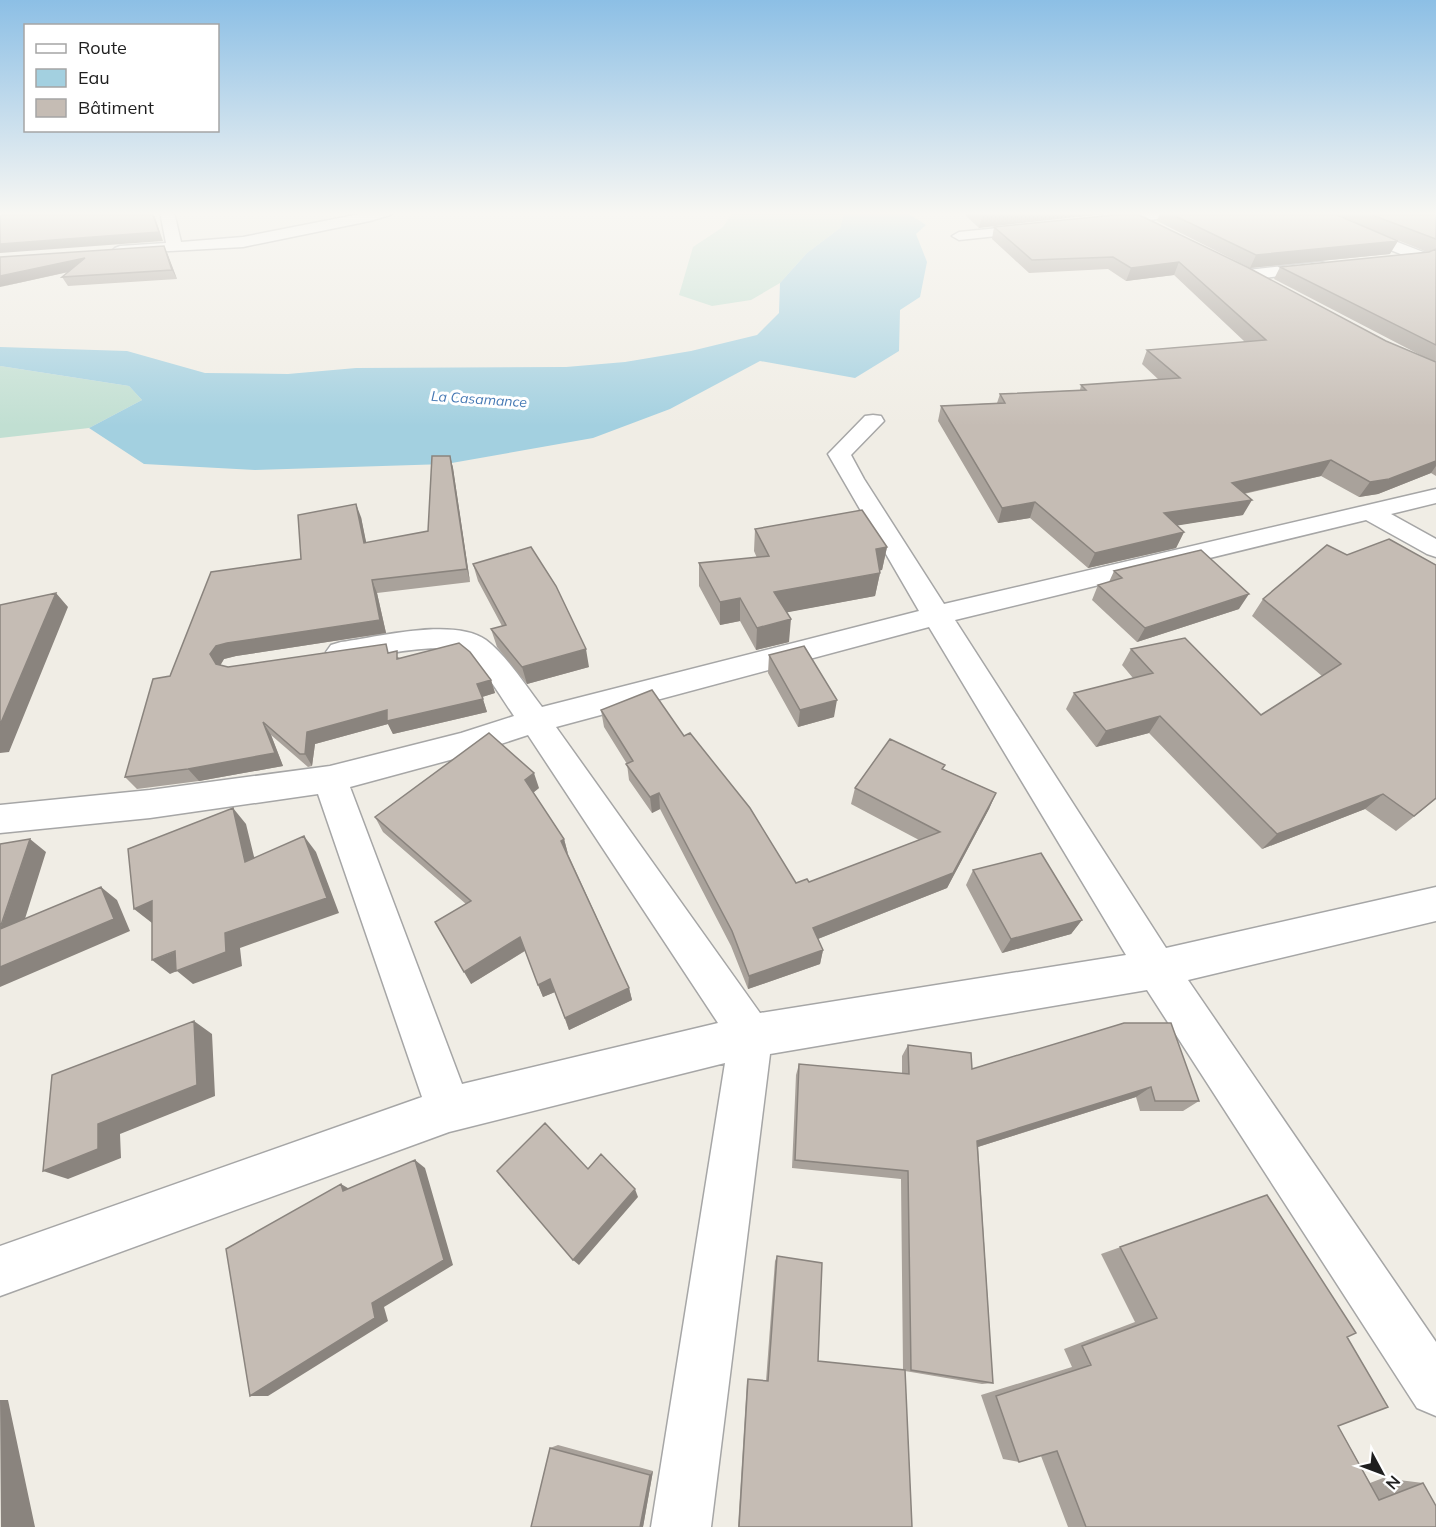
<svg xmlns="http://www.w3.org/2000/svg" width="1436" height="1527" font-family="Mulish,sans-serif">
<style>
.wetland{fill:#c1dfd2}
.water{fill:#a3d0e0}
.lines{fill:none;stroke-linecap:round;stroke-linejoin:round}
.minor-casing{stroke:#a6a6a6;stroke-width:3}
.minor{fill:#fff;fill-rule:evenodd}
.wall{fill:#a9a29b}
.shaded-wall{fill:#8a847e}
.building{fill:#c5bcb4;stroke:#8a847e;stroke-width:1.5}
.labels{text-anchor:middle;stroke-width:6;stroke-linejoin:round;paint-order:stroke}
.far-water-label{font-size:14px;font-style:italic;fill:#4679b4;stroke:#fff}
</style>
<rect width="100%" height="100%" fill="#f0ede5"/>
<path class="wetland" d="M733,212H844L840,228L807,253L780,283L751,300L712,306L679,295L693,247L723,227Z
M0,366L129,386L142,400L89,428L0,438Z"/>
<path class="water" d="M844,212H906L926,225L916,234L927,262L920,297L900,310L899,351L855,378L760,361L670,409L593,438L446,464L255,470L144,464L89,428L142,400L129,386L0,366V347L127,351L205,373L288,374L356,368L566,367L625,362L691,351L757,335L779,313L780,283L807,253L840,228Z"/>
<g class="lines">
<g class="minor-casing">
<path id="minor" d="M160,212H174L181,242L243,237L370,212H392L390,215L370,221L243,247L115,254L112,251L115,248L120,246L166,243Z
M1144,212H1187L1180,216L1149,220L1169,231L1171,234L1164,238L1126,218L1128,215Z
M1300,212H1320L1436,257V268L1302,215Z
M1039,224L1044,225L1046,228L1044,231L959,240L952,236L959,232Z
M1321,262L1327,264L1329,267L1327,270L1248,280L1240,275L1248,270Z
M873,415L881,416L884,421L851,455L864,479L944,604L1436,489V503L1391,514L1436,539V557L1427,554L1366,520L955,620L1166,948L1436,887V921L1188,980L1436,1342V1416L1417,1408L1147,990L770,1054L711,1527H651L725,1063L449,1132L0,1296V1246L422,1097L318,794L150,818L0,833V805L150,790L330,766L461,733L514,716C500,696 485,668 465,654C443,639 368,658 341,662L331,659L326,652L331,645L341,642C378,637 454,617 486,640C508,657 525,685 542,707L919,611L828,454L865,416ZM929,627L1126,955L760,1013L556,727ZM528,735L718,1023L462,1084L350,787L461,757Z"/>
</g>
<use href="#minor" class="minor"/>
</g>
<path class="wall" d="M667,212H703L702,213Z
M967,212H1013L979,228L966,216Z
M1160,212H1436V476L1431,473L1378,494L1359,497L1321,476L1244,494L1243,515L1177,525L1184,532L1176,548L1088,568L1030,518L998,523L938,421L941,406L997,403L1000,394L1080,390L1081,385L1159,380L1142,364L1147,350L1245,342L1174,275L1126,281L1108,269L1029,273L992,239L994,227L1135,213L1386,341L1424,357L1274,279L1280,267L1427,252L1370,229L1390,254L1250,268L1157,221Z
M164,246L177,279L68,286L62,277L69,272L0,287Z
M450,456L453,468L470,582L377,593L386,633L236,656L224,659L220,666L228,667L389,653L400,658L491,680L495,693L482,697L487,712L393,734L388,724L315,744L312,766L308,767L271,735L283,766L199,781L137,789L125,777L170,676L301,559L361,517L366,543L428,531Z
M755,529L887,547L882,570H879L880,573L875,596L787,612L789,642L756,650L740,621L720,625L699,586V563L757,558L754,551Z
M1327,545L1436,799L1396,831L1365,809L1262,849L1149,733L1096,747L1066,709L1074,693L1133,678L1122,665L1131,649L1261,715L1322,676L1252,616L1263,599Z
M473,564L589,667L527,684L497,647L491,629L502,626L478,581Z
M1114,571L1239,609L1137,642L1092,600L1098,585L1109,582Z
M769,655L834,717L798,727L768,673Z
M601,710L684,736L796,883L809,882L919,840L851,804L855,788L945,765L943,769L996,793L989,809L947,888L818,939L823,950L820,964L748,989L731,946L660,809L652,813L629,780L627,764L604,727Z
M539,788L533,793L564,839L568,854L629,988L632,1000L569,1030L555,992L543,997L525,951L471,984L466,904L383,832L375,817Z
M973,870L1082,920L1071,934L1002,953L966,885Z
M1124,1023L1199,1101L1183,1111H1140L1136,1097L978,1147L993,1383L982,1384L905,1371L912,1527H738L747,1380L748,1379L766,1381L775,1261L777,1256L818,1361L903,1370L901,1179L792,1168L796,1075L799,1064L902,1074V1056L908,1045L972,1069Z
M1267,1195L1347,1337L1338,1426L1370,1483L1383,1478L1423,1483L1436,1527H1068L1041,1456L1019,1462L1003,1459L981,1395L1072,1367L1064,1349L1135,1322L1101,1254Z
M558,1445L653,1471L643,1527H531L550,1448Z"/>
<path class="shaded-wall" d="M152,212H153L163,241L0,253V244Z
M1013,212H1121L979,228L982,216Z
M1398,241L1390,254L1250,268L1256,255Z
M164,246L168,255L177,279L172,270Z
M85,258L90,267L0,287V276Z
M1179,262L1174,275L1126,281L1131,268Z
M450,456L453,468L470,582L467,569Z
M1331,460L1321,476L1223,498L1232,483Z
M1436,461V466L1431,473L1378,494L1359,497L1370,482Z
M1252,500L1243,515L1156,529L1164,513Z
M1035,502L1030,518L998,523L1002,508Z
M356,504L361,517L369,556L364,543Z
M1184,532L1176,548L1088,568L1095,553Z
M887,547L882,570L872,572L876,549Z
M880,573L875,596L773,615L774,592Z
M372,580L377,593L386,633L236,656L224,659L219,667L216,664L210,654L216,646Z
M56,593L68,607L9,752L0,753V725Z
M1249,594L1239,609L1137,642L1145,628Z
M740,598V621L720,625V602Z
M791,619L789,642L756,650L757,628Z
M586,649L589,667L527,684L522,667Z
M491,680L495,693L482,697L477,684Z
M483,699L487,712L393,734L388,724L315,744L312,766L305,754L307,732L387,710Z
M837,700L834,717L798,727L800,710Z
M1160,716L1149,733L1096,747L1106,731Z
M263,722L271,735L283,766L199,781L188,769Z
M534,773L539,788L530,795L525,780Z
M659,793L660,809L652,813L650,797Z
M996,793L989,809L947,888L810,942L813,928Z
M1383,794L1365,809L1262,849L1277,834Z
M233,808L246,824L259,877L245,862Z
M304,836L316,852L339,913L240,948L242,966L193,984L177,971L170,974L152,960L225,933Z
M30,839L46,852L18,941L0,929Z
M564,839L568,854L561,841Z
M101,887L117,900L130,931L0,987V967Z
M152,901V923L134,909Z
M1082,920L1071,934L1002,953L1011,939Z
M520,937L526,950L471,984L464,972Z
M823,950L820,964L748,989L749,976Z
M550,979L555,992L543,997L538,985Z
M629,988L632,1000L569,1030L565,1018Z
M194,1021L212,1034L215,1096L120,1134L121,1158L68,1179L43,1171L98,1124Z
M1151,1087L1136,1097L968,1150L977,1141Z
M415,1160L425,1168L453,1265L384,1307L388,1321L268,1396H250L372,1303Z
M341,1184L353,1191H343Z
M635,1189L638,1197L579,1265L573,1260Z
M0,1400H8L35,1527H1Z
M653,1471L643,1527H640L650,1475Z"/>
<path class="building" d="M13,212H152L159,232L0,244V216Z
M978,212H1013L982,216Z
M1167,212H1330L1398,241L1256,255Z
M1364,212H1436V240V239Z
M1135,213L1247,267L1386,341L1436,362V461L1389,479L1370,482L1331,460L1232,483L1252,500L1164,513L1184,532L1095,553L1035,502L1002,508L941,406L1005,403L1000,394L1086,390L1081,385L1180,378L1147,350L1266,340L1179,262L1131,268L1113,257L1032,260L994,227Z
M164,246L172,270L62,277L85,258L0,276V257Z
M1436,249V345L1280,267L1429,252Z
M432,456H450L467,569L372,580L380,620L227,643L216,646L210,654L216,664L228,667L386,644L388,653L397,651V659L459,643L470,652L491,680L477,684L483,699L387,721V710L307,732L305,754H300L263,722L275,753L188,769L125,777L153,679L170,676L211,572L301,559L298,515L356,504L364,543L428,531Z
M862,510L887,547L876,549L880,573L774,592L791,619L757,628L740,598L720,602L699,563L769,556L755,529Z
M1389,539L1436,565V798L1414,816L1383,794L1277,834L1160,716L1106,731L1074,693L1153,673L1131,649L1185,638L1261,715L1341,664L1263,599L1327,545L1347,555Z
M531,547L556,586L586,649L522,667L491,629L506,625L473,564Z
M1201,550L1249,594L1145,628L1098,585L1122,578L1114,571Z
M56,593L0,725V605Z
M804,646L837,700L800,710L769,655Z
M652,690L684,736L690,733L750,808L796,883L807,879L809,882L940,832L855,788L890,739L945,765L942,769L996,793L953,873L813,928L823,950L749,976L732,931L659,793L650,797L626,764L633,761L601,710Z
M489,733L534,773L525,780L564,839L561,841L629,988L565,1018L550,979L538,985L520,937L464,972L435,922L471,901L375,817Z
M233,808L245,862L304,836L327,898L225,933L226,952L176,971L175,951L152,960V901L134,909L128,849Z
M30,839L0,928V844Z
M1041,853L1082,920L1011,939L973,870Z
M101,887L114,919L0,967V929Z
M194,1021L197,1085L98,1124V1149L43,1171L52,1075Z
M1124,1023H1171L1199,1101H1155L1151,1087L977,1141L993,1383L911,1370L908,1171L795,1160L799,1064L909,1074L908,1045L971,1053L972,1069Z
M545,1123L588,1169L601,1154L635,1189L573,1260L497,1171Z
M415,1160L444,1260L372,1303L375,1318L250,1396L226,1249L341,1184L343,1191Z
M1267,1195L1356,1333L1347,1337L1388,1407L1338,1426L1379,1500L1423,1483L1436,1506V1527H1086L1057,1451L1019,1462L996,1396L1091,1365L1082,1346L1157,1318L1120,1247Z
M777,1256L822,1263L818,1361L905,1370L912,1527H739L748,1379L768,1381Z
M550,1448L650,1475L640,1527H531Z"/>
<linearGradient id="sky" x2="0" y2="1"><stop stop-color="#8cbfe5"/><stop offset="0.5" stop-color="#f8f7f3"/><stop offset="1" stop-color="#f8f7f3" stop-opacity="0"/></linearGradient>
<rect width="1436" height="426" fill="url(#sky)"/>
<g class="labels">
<g class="far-water-label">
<text transform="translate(479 399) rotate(4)" y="5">La Casamance</text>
</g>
</g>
<rect x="24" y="24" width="195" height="108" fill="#ffffff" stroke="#a5a5a5" stroke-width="1.5"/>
<rect x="36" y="44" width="30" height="9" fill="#ffffff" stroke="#a5a5a5" stroke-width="1.5"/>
<text x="78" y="54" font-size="18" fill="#1f1f1f">Route</text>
<rect x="36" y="69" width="30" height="18" fill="#a3d0e0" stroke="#a5a5a5" stroke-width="1.5"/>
<text x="78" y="84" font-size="18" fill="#1f1f1f">Eau</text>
<rect x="36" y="99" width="30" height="18" fill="#c5bcb4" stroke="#a5a5a5" stroke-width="1.5"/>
<text x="78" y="114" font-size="18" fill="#1f1f1f">Bâtiment</text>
<g transform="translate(1382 1473) rotate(131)" stroke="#ffffff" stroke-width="4.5" paint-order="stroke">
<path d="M0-4.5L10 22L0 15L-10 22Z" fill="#1f1f1f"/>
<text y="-9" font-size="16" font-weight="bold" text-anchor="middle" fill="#1f1f1f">N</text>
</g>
</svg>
